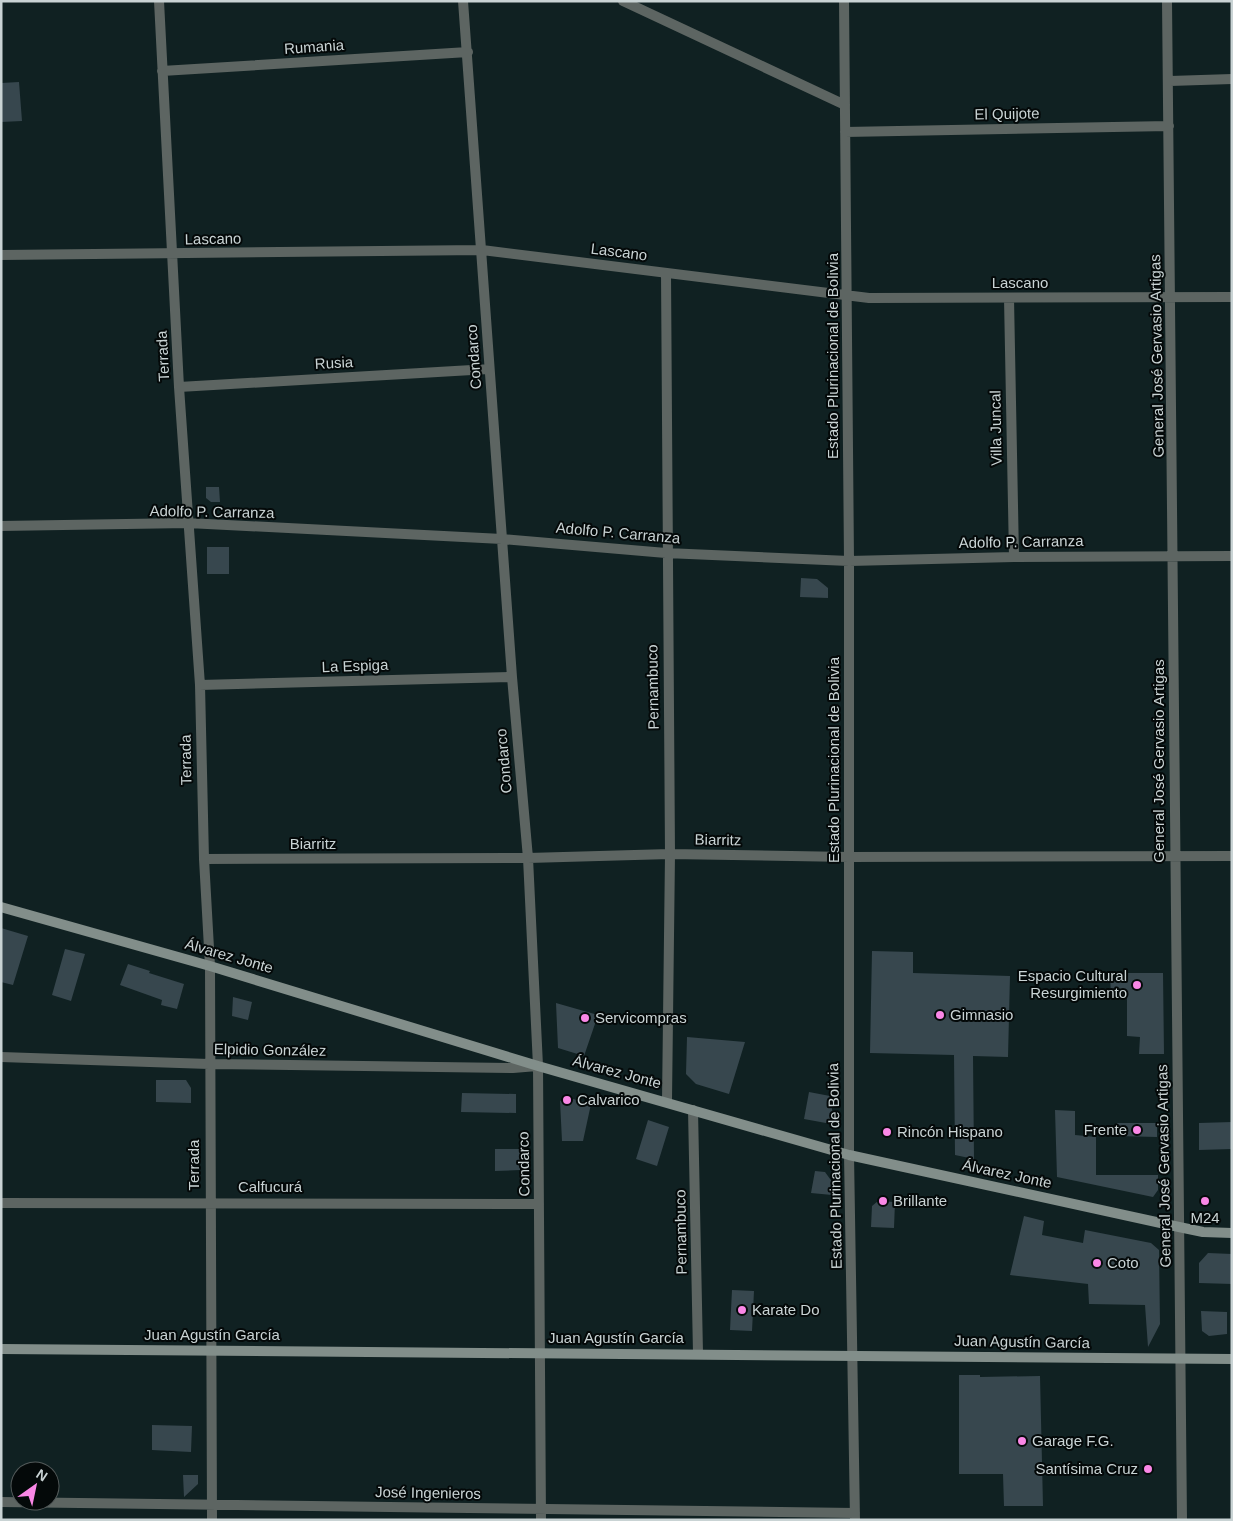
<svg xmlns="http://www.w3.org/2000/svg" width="1233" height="1521" font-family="Helvetica,sans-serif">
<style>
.building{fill:#37474e}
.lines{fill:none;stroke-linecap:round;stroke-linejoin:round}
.street{stroke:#5d6562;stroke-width:10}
.secondary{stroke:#828e8a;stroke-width:10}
.poi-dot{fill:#fa87e6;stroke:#040909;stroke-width:2}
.labels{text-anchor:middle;stroke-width:4;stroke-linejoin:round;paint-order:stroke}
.street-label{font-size:15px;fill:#c9d3d4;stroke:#040909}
.poi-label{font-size:15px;fill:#c9d3d4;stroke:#040909;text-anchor:start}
</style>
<rect width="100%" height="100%" fill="#102122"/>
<path class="building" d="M19,82L22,121L1,122V83Z
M206,487H219L220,502H211L206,498Z
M207,547H229V574H207Z
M801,578L817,579L828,588V598L800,597Z
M1,928L28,936L13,985L1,982Z
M65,949L85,954L71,1001L52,995Z
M872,951L913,952V973L1010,976L1008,1057L973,1056L974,1159L955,1155L954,1055L870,1053Z
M128,964L150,971L149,973L184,984L177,1009L161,1005L162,1000L120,985Z
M1110,973H1163L1164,1054H1139L1140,1037L1127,1036V998H1111Z
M233,997L252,1002L248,1020L232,1016Z
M556,1003L598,1015L584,1056L558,1048Z
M687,1037L745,1042L729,1094L696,1084L686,1074Z
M156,1080H186L191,1088V1103L156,1102Z
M809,1092L830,1096L833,1116L826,1123L804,1119Z
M462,1093L516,1094V1113L461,1112Z
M566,1097L591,1104L583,1141H562L560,1101Z
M1055,1110L1075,1111V1135L1096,1137V1175H1158V1190L1153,1197L1057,1177Z
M648,1120L669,1127L657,1166L636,1159Z
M1232,1122V1149L1199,1150V1123Z
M1117,1123H1157V1137L1117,1136Z
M495,1149H520V1170L495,1171Z
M815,1171L825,1172L833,1183L832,1195L811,1193Z
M878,1201L895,1202L894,1228L871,1227L872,1206Z
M1024,1216L1044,1221L1042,1235L1083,1243L1085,1230L1151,1243L1159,1250L1160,1324L1148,1347L1145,1305L1089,1304L1088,1284L1010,1275Z
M1208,1253L1232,1254V1284L1199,1283V1263Z
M732,1290L754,1291L752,1331L730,1330Z
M1201,1311L1227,1312V1334L1209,1336L1202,1331Z
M959,1375H980V1377L1040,1376L1043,1506H1004L1003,1474H959Z
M152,1425L192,1426L191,1452L152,1450Z
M183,1475H198V1484L184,1497Z"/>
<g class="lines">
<path class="street" d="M159,1L179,387L200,685L204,859L210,966L212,1520
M463,1L512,677L528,858L538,1066L541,1520
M623,1L845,105
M844,1L849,561V1155L855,1520
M1167,1L1182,1520
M162,71L468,52
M1170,81L1232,79
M845,132L1169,126
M1,255L482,250L869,298L1232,297
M666,273L670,854L667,1101
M1009,298L1014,557
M179,387L489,369
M1,526L188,523L502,539L666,553L849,561L1014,557L1232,556
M200,685L512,677
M204,859L528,858L670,854L849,857L1232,856
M1,1057L209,1064L513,1068L537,1066
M693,1110L698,1353
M1,1203L539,1204
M1,1502C286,1504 570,1511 855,1513"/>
<path class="secondary" d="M1,907L210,966L538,1066L849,1155L1179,1227L1203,1232L1232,1233
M1,1349L1232,1359"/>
</g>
<g class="poi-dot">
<circle cx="1137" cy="985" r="5"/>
<circle cx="940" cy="1015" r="5"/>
<circle cx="585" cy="1018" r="5"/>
<circle cx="567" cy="1100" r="5"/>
<circle cx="1137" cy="1130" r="5"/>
<circle cx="887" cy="1132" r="5"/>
<circle cx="883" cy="1201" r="5"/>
<circle cx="1205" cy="1201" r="5"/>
<circle cx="1097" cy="1263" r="5"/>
<circle cx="742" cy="1310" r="5"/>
<circle cx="1022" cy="1441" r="5"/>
<circle cx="1148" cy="1469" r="5"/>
</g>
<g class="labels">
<g class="street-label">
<text transform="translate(314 47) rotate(-4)" y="5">Rumania</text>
<text transform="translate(1007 114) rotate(-1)" y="5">El Quijote</text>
<text transform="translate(213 239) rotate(-1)" y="5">Lascano</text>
<text transform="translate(619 252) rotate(7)" y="5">Lascano</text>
<text x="1020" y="288">Lascano</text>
<text transform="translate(163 356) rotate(-93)" y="5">Terrada</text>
<text transform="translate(833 356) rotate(-90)" y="5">Estado Plurinacional de Bolivia</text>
<text transform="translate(1157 356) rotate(-91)" y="5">General José Gervasio Artigas</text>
<text transform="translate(474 357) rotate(-94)" y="5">Condarco</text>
<text transform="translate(334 363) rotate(-3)" y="5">Rusia</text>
<text transform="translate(996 428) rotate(-91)" y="5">Villa Juncal</text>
<text transform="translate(212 512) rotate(1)" y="5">Adolfo P. Carranza</text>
<text transform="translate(618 533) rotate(5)" y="5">Adolfo P. Carranza</text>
<text transform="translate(1021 542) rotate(-1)" y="5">Adolfo P. Carranza</text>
<text transform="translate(355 666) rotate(-2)" y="5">La Espiga</text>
<text transform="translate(653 687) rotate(-91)" y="5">Pernambuco</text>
<text transform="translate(186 760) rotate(-91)" y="5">Terrada</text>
<text transform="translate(834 760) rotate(-90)" y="5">Estado Plurinacional de Bolivia</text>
<text transform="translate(504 761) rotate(-95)" y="5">Condarco</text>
<text transform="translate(1159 761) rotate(-90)" y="5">General José Gervasio Artigas</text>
<text transform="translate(718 840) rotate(1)" y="5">Biarritz</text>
<text x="313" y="849">Biarritz</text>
<text transform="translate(229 956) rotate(16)" y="5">Álvarez Jonte</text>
<text transform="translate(270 1050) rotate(1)" y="5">Elpidio González</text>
<text transform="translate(617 1072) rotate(15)" y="5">Álvarez Jonte</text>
<text transform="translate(524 1164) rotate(-91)" y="5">Condarco</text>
<text transform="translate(194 1165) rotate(-90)" y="5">Terrada</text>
<text transform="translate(835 1166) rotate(-91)" y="5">Estado Plurinacional de Bolivia</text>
<text transform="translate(1164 1166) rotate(-91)" y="5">General José Gervasio Artigas</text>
<text transform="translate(1007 1174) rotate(12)" y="5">Álvarez Jonte</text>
<text x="270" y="1192">Calfucurá</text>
<text transform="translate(681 1232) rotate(-91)" y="5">Pernambuco</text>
<text x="212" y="1340">Juan Agustín García</text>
<text x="616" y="1343">Juan Agustín García</text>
<text transform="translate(1022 1342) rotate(1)" y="5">Juan Agustín García</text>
<text transform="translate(428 1493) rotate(1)" y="5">José Ingenieros</text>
</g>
<g class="poi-label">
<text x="1127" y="981" text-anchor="end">Espacio Cultural<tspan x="1127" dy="17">Resurgimiento</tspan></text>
<text x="950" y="1020">Gimnasio</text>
<text x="595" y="1023">Servicompras</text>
<text x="577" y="1105">Calvarico</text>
<text x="1127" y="1135" text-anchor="end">Frente</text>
<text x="897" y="1137">Rincón Hispano</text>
<text x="893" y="1206">Brillante</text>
<text x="1205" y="1223" text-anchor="middle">M24</text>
<text x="1107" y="1268">Coto</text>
<text x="752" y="1315">Karate Do</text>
<text x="1032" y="1446">Garage F.G.</text>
<text x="1138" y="1474" text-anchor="end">Santísima Cruz</text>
</g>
</g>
<rect width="1233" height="1521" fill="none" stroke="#c9d3d4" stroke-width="5"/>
<g transform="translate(35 1486) rotate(33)"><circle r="24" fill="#040909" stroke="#535a5a"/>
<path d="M0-4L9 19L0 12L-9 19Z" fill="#fa87e6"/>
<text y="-8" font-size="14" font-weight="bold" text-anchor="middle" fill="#c9d3d4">N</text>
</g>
</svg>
